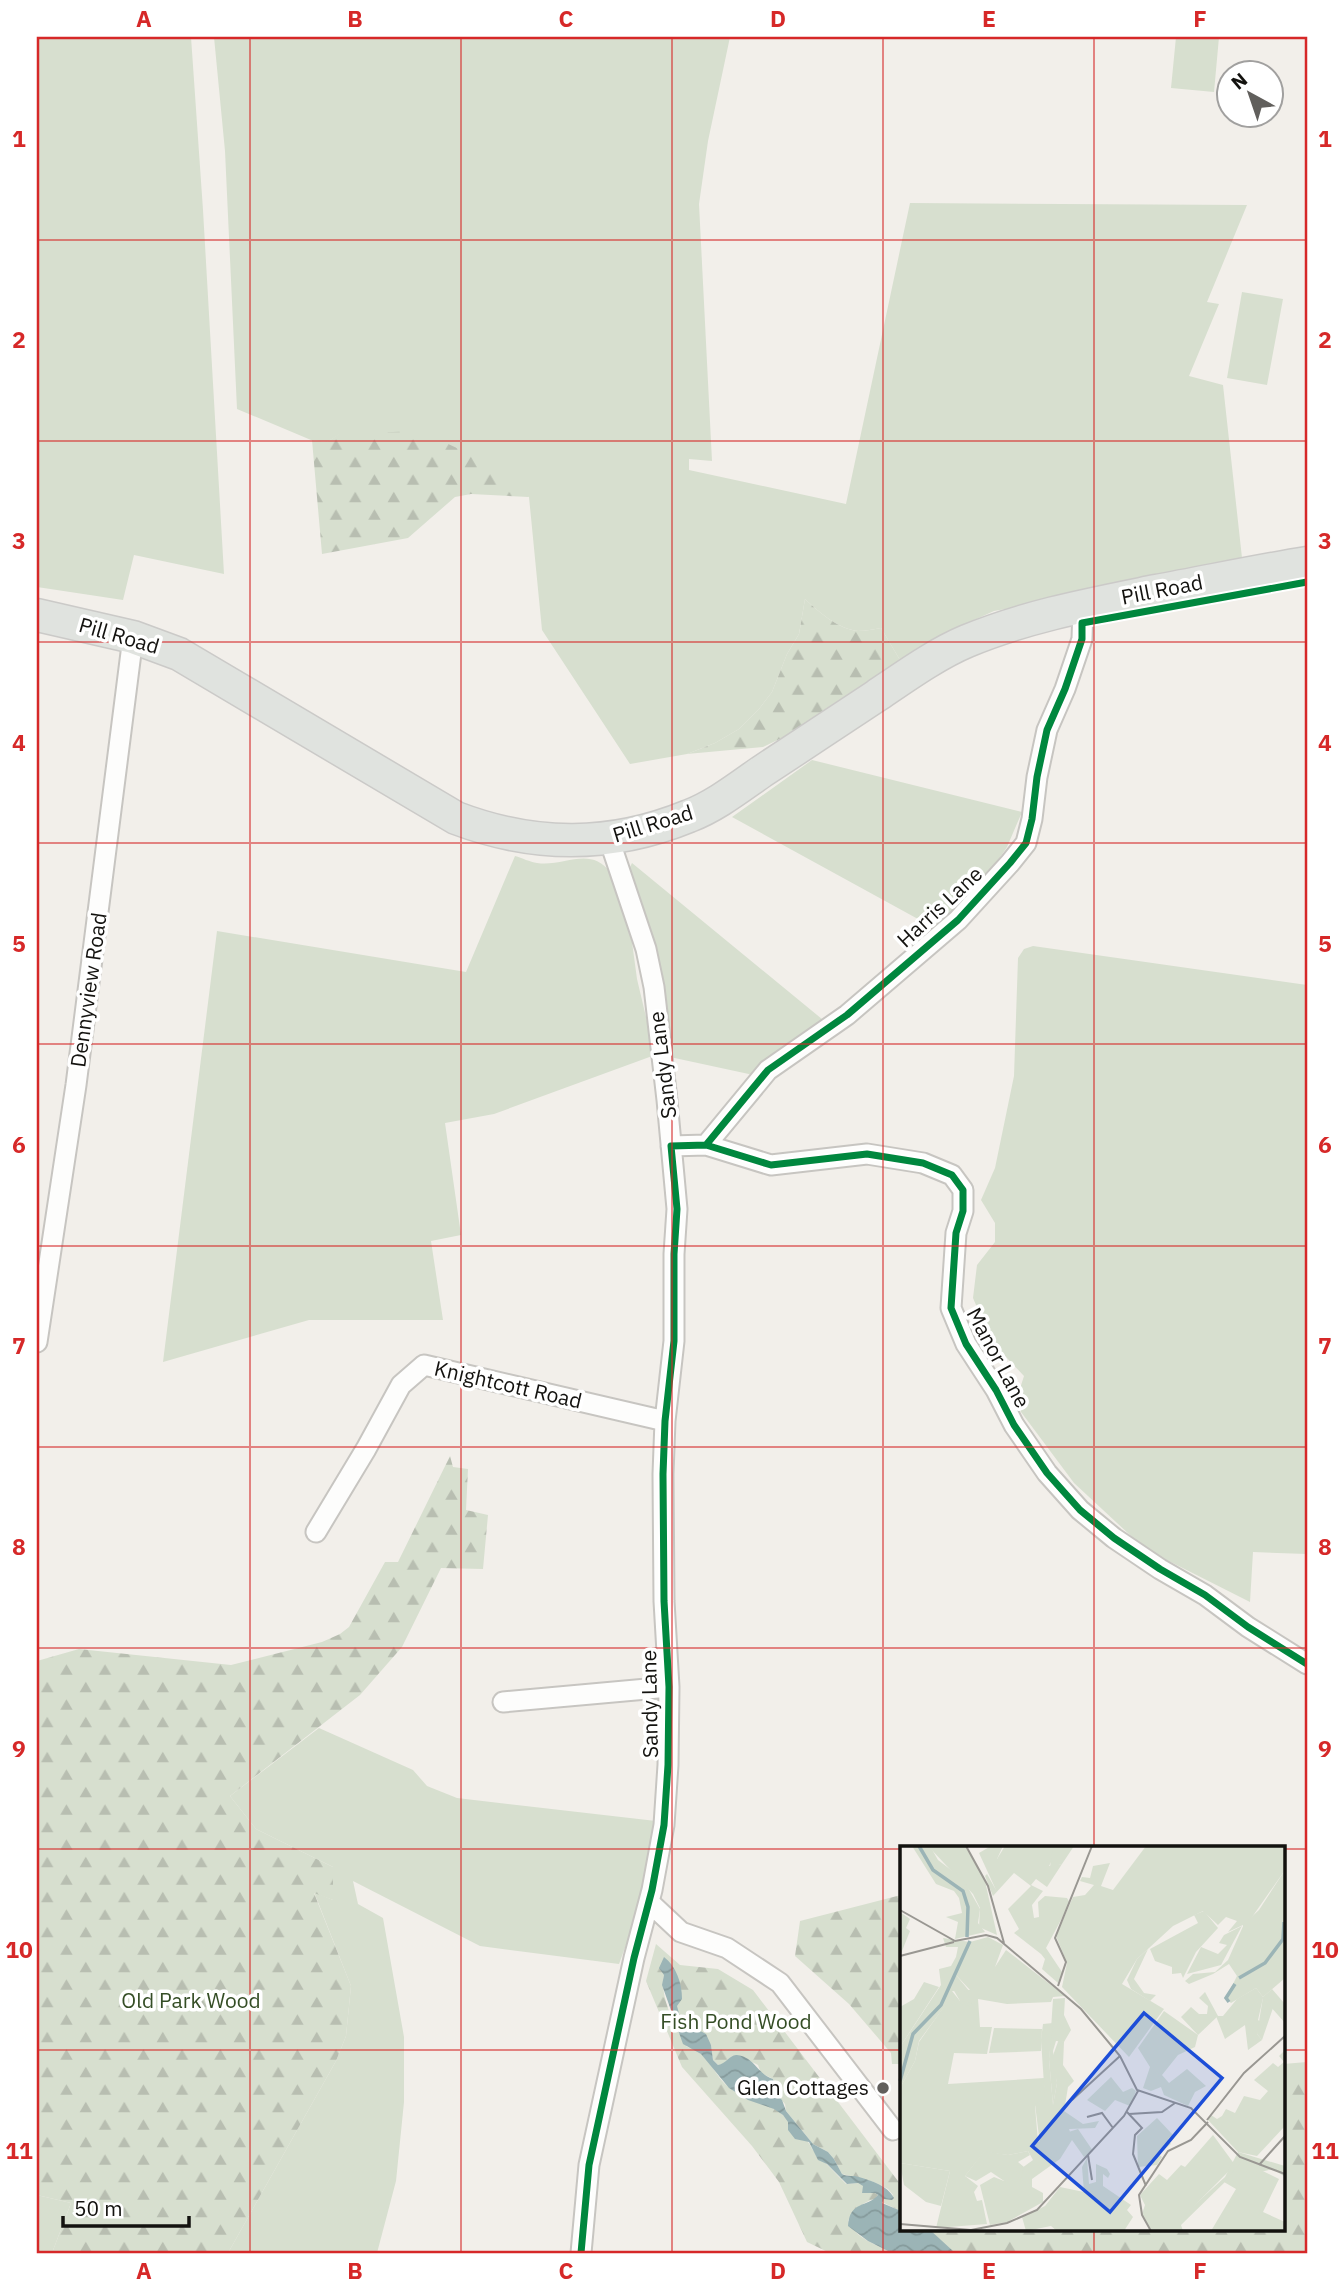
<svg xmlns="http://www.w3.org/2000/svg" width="1344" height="2290" font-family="'IBM Plex Sans',sans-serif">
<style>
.grass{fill:#d7dfcf}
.forest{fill:url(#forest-firs)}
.water{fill:url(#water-waves)}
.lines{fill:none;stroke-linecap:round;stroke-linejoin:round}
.street-casing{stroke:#c7c5c1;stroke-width:23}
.primary-casing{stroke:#cbcac8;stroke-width:35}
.street{stroke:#fdfdfc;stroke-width:19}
.primary{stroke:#e0e3df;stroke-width:32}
.cycleway-casing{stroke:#fff;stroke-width:11}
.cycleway{stroke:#00873e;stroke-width:7}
.grid{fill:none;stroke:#d62828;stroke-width:2;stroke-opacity:0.55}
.poi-dot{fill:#615f5c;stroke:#fff;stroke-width:2.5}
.labels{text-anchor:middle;stroke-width:7;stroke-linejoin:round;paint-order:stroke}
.street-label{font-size:21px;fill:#13120f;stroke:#fff}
.park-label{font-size:21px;fill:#354e26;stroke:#fff}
.poi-label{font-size:21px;fill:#13120f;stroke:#fff;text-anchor:end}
.inset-river{fill:none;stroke:#9bb4b6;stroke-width:3.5}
.inset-road{fill:none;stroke:#999792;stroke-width:2}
.view{fill:#1d4ed8;fill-opacity:0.15;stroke:#1d4ed8;stroke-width:3.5}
.inset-edge{fill:none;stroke:#13120f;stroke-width:3.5}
.neatline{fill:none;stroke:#d62828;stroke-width:2.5}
.grid-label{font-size:23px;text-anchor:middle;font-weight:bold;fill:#d62828}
</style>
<defs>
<pattern id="forest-firs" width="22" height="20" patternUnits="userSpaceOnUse" patternTransform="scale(1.75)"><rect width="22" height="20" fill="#d7dfcf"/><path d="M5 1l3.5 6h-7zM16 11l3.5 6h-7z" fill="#b8beb1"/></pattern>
<pattern id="water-waves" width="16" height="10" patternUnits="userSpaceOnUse" patternTransform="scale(1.75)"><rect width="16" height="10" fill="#9bb4b6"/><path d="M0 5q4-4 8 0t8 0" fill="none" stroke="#859a9b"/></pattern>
</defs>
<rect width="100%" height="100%" fill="#f2efea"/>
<path class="grass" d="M37,37H191L203,210L224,574L134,555L123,600L37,587Z
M214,37H730L708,141L699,204L712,461L689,459V470L846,504L910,203L1247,205L1207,302L1219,304L1189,376L1223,385L1243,567L994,611L939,636L900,660L881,628C874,629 865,631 858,631C838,629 819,612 805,599L799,634L787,654L772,692L759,709L739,729L715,743L687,754L630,764L542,630L529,497L340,434L327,442L311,440L237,409L225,151Z
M1176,37H1219L1214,92L1171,88Z
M1242,292L1283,299L1267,385L1227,378Z
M812,760L1022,812L1007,847L983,883L938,930L732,817Z
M515,856C522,858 530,862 537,863C565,867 590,845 611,873L632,942L637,979L655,1055L494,1114L445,1123L461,1235L431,1241L443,1320H309L163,1362L217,931L466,972Z
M632,863L828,1024L758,1076L670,1057L651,943L629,869Z
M1033,946L1307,985V1554L1253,1552L1250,1602L1145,1549L1074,1483L1015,1404L1024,1376L992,1342L973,1298L977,1265L995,1242V1223L981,1200L995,1168L1014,1076L1018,958L1024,949Z
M319,1728L413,1770L427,1786L457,1798L656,1821L644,1896L619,1964L480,1946L353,1881L358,1904L383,1918L404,2037V2102L396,2181L377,2253H228L336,2061L346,2036L351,1986L314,1892L333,1900V1867L256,1829L230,1796Z
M37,2195L71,2203L52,2253H37Z"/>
<path class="forest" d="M420,431L485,461L529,497L471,494L455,497L408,538L322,554L312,440L327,442L339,434Z
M805,599C819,612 838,629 858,631C865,631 874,629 881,628L900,660L788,735L763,747L687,754L715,743L739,729L759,709L772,692L787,654L799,634Z
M450,1456L453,1467L468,1469L466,1510L488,1515L483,1569L441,1568L402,1647L360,1695L230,1796L256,1829L333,1867V1900L314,1893L351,1986L346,2036L336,2061L228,2253H52L71,2203L37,2195V1661L79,1649L231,1665L322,1642L340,1634L349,1627L385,1562H398Z
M901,1895V2064H892L891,2053L849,2004L795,1956L800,1921Z
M656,1944L680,1965L718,1969L753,1990L901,2185L900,2211L882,2202L884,2199L893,2195L888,2189L874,2182L842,2174L834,2159L828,2152L813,2144L786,2111L785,2104L775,2093L773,2079L761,2073L758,2065L742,2057L732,2056L724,2064L718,2065L713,2060L711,2045L699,2030L681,2021L664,1975C659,1998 676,2027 687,2047C708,2050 714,2077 730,2088C744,2099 760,2101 775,2109C785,2115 808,2138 812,2149L846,2184L858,2183L864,2186L862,2193H875L878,2195L875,2199C864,2201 852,2211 848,2221C856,2239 876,2244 892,2253H830L807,2242L779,2182L752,2146L682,2067L646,1981Z
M1307,2062V2253H953L929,2229H1283V2064Z"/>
<path class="water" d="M664,1957C676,1966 682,1983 682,1999L677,2006L681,2021L706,2034L711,2045L713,2060L718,2065C726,2064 730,2054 737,2055C755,2057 757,2074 773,2079L775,2093L782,2100L786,2111L813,2144L828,2152L834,2159L842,2174C848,2177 853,2175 859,2177C872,2181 887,2185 894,2198L892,2200L884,2199L882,2203L901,2211V2229H929L953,2251V2253H892L868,2241L848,2226C850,2200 867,2208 878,2195L875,2193H862L863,2186L858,2183L847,2184L827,2164L818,2160L809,2142L795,2139L788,2130V2122L783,2115L774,2109L748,2100L729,2088L701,2054L683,2044L662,1985L664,1975L659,1968Z"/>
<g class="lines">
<g class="street-casing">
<path id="street" d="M706,1145L768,1070L847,1015L958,920L1010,863L1026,843L1032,819L1037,777L1047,730L1065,689L1082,639L1083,606
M671,1146L706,1145L771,1165L867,1154L923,1163L952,1175L963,1190V1211L956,1233L951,1308L966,1344L996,1390L1014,1425L1047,1473L1080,1510L1114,1538L1160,1569L1205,1595L1248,1627L1307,1664
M37,1342L76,1085L133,637
M316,1532L366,1449L401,1385L424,1365L665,1421
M503,1702L669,1687
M649,1902L681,1932L727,1948L780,1983L893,2130
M581,2253L589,2165L634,1958L652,1890L664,1825L668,1765L669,1687L664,1601L663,1474L665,1421L674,1341V1254L677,1209L667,1100L654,987L646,949L609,839"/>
</g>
<g class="primary-casing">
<path id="primary" d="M37,615L133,637L179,654L456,818C535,848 611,848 689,816C715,806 738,788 761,772C799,747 838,721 876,696C904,677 936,654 967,641C1027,616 1092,604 1156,591C1206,582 1257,571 1307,563"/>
</g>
<use href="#street" class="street"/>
<use href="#primary" class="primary"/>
<g class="cycleway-casing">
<path id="cycleway" d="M706,1145L768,1070L847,1015L958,920L1010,863L1026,843L1032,819L1037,777L1047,730L1065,689L1082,639V623L1307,582
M581,2253L589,2165L634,1958L652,1890L664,1825L668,1765L669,1687L664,1601L663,1474L665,1421L674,1341V1254L677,1209L671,1146L706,1145L771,1165L867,1154L923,1163L952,1175L963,1190V1211L956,1233L951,1308L966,1344L996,1390L1014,1425L1047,1473L1080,1510L1114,1538L1160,1569L1205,1595L1248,1627L1307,1664"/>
</g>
<use href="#cycleway" class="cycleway"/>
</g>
<path class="grid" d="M250,37V2253M461,37V2253M672,37V2253M883,37V2253M1094,37V1847M37,240H1307M37,441H1307M37,642H1307M37,843H1307M37,1044H1307M37,1246H1307M37,1447H1307M37,1648H1307M37,1849H901M1283,1849H1307M37,2050H901M1283,2050H1307M1094,2229V2253"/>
<circle class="poi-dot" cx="883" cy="2088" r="7"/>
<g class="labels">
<g class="street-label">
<text transform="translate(1162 590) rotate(-11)" y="7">Pill Road</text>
<text transform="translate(119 636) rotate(16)" y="7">Pill Road</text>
<text transform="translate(653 824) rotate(-17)" y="7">Pill Road</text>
<text transform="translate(940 907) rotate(-43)" y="7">Harris Lane</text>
<text transform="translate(89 990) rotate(-82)" y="7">Dennyview Road</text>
<text transform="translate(663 1065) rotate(-97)" y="7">Sandy Lane</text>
<text transform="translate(998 1358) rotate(62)" y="7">Manor Lane</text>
<text transform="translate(508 1385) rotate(13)" y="7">Knightcott Road</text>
<text transform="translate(650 1704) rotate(-91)" y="7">Sandy Lane</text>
</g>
<g class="park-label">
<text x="191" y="2008">Old Park Wood</text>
<text x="736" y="2029">Fish Pond Wood</text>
</g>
<g class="poi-label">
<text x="869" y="2095">Glen Cottages</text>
</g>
</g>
<g transform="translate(900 1846)">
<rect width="385" height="385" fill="#f2efea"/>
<path d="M65,0L85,35L97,89L79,81L80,62L73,48L29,1ZM91,0H103L97,13L105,0H153L156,7L149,20L162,18L147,41L136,33L131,39L143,45L132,59L134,72L139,71L138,56L145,50L167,52L170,57L146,102L162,126L158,137L142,123L145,113L141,108L114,87L119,83L108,63L131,40L114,27L93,50L85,30L87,28L96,44L79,7ZM246,0H385V24L343,84V79L328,86L337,75L326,71L318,79L303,65L273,80L237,113L222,138L264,163L229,211L162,141L167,117L156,90L173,51L185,49L194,39L180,35L182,31L190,32L193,20L210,17L201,40L213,44ZM0,66L10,73L6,82L10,85L0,110ZM88,91L103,99L95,121L106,104L165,150L153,151L151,156L107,158L78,153L80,181H92L87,208L54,207L48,238L144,232L146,253L135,260L138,296L178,283L193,305L184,311L172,294L160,313L132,333V341L143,347V356L107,376L90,379L80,339L94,331L104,335L133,314L128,305L108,309L84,306L65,330L78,340L74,346L77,355L82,354L87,378L36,382L50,325L0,317V242L15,215L19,196L50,152L60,155L53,143L70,144L56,129L70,96ZM24,136L39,141L0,201V161L14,153ZM356,142L363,151L372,143L385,158V177L363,152L358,174L362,177L357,188L362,194L348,204L345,179L325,193L316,170H323L337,153ZM165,152L164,169L171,184L164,196L156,195L153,205L157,237L153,259L149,213L153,153ZM264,165L298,189L295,201L278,209L262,229L269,237L287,223L306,240L295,246L288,260L264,249L261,241L251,245L243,242L250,221L238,202ZM94,182L142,183L141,205L89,207ZM385,204V280L357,310L338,306L308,274L311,269L317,273L322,270L326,263L335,267L344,250L360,254L368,245L354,234L373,217L378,221L384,216L379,210ZM211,231L223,246L232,242L236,245L230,260L215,254L205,265L187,254ZM257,272L273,289L268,293L271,298L258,308L262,311L257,319L238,321L237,290ZM313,289L335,319L278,376L266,385H252L242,368L245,359L240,349L259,328L267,334L281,319L285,321Z" fill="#d7dfcf"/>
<path d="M12,0H30L38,14L63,33L80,63L78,77L85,86L55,93L58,76L46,71L62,67L59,52L54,45L36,38ZM153,0H174L162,18L150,21ZM385,24V132L363,151L356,142L331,157L326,152L337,130L329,118L313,128L289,138L285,135L293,128L315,126L328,114L344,78L359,64ZM304,65L318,82L296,106L283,132L281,127L272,128V121L255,115L250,103L298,77L294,69ZM342,80L321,119L287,128L301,101L318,108L327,99L319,97L324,89ZM43,92L70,96L56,129L70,146L52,145L60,155L72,157L71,161L50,153L19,195L15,215L0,242V201L41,139L39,123L51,120L56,111L58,101H46ZM248,103L234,133L244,147L256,149L250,155L231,143L227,134L237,113ZM305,146L318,170L298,189L281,171L291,161L299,168H307L308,160L299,152ZM363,151L373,162L362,194L357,188ZM153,177L149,213L153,259L157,237L152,212L159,193L164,196L163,219L174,235L168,241L164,265L183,278L199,275L195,282L169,283L172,292L164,302L134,314L130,304L140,298L135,258L145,253L141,194L143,178ZM84,305L108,309L128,305L130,309L118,316L124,321L120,335L107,337L91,326L76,335L65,330ZM338,306L385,320V331L373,323L327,334L281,379L283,385H266L325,331ZM187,312L189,338L196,336V318L207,323L210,328L208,332L203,328V340L231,359L227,364L233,371L224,385H157L151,380L126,385L122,371L145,360L160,341L184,346L182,321ZM0,317L50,325L41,360L26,356L4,339Z" fill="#d7dfcf"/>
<path d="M342,315L379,333L363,366L385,376V385H311L336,343L324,336Z" fill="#d7dfcf"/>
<path class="inset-river" d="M19,0L33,24L63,45L68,61L67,91M339,132L365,117L383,93L384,76M329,156L326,152L335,138M0,235L13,188L41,159L70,95"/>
<path class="inset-road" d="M66,0L88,40L104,97M0,64L55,95L86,89L97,92L181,163L220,210L237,244L291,262L340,311L385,328M0,110L54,96M158,140L166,116L155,92L192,0M172,254L220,210M227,266L242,282L235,289L233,308L246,340M229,268L262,266L275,257M187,271L202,267L213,282M307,274L344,227L385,190M188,309L192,334M359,319L385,290M0,378L71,384L107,377L137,364L224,270L238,245M251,385L242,369L239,349L268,305L291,294L308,276"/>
<path class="view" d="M244,167L322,232L210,366L132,300Z"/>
<rect width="385" height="385" class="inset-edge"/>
</g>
<rect width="1344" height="2290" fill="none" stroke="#ffffff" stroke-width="77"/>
<g transform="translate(1250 94) rotate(320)"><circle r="33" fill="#ffffff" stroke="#a1a09f" stroke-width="2"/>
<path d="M0-5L12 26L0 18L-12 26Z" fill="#615f5c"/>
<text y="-10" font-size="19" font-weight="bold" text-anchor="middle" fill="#13120f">N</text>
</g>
<path d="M63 2216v10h126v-10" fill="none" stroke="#13120f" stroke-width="3.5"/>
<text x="74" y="2216" font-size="21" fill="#13120f" stroke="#ffffff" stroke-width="5" paint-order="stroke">50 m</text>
<rect x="38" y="38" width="1268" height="2214" class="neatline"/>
<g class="grid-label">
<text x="144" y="27">A</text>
<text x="355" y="27">B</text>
<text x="566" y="27">C</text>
<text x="778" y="27">D</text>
<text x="989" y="27">E</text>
<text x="1200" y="27">F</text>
<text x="19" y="147">1</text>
<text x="1325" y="147">1</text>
<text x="19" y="348">2</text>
<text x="1325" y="348">2</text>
<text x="19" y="549">3</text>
<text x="1325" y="549">3</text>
<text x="19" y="751">4</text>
<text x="1325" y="751">4</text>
<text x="19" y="952">5</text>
<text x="1325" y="952">5</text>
<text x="19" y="1153">6</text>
<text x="1325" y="1153">6</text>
<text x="19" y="1354">7</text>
<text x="1325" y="1354">7</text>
<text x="19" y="1555">8</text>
<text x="1325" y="1555">8</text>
<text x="19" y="1757">9</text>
<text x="1325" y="1757">9</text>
<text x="19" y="1958">10</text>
<text x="1325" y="1958">10</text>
<text x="19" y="2159">11</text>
<text x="1325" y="2159">11</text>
<text x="144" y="2279">A</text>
<text x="355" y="2279">B</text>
<text x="566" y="2279">C</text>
<text x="778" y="2279">D</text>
<text x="989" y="2279">E</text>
<text x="1200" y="2279">F</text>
</g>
</svg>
